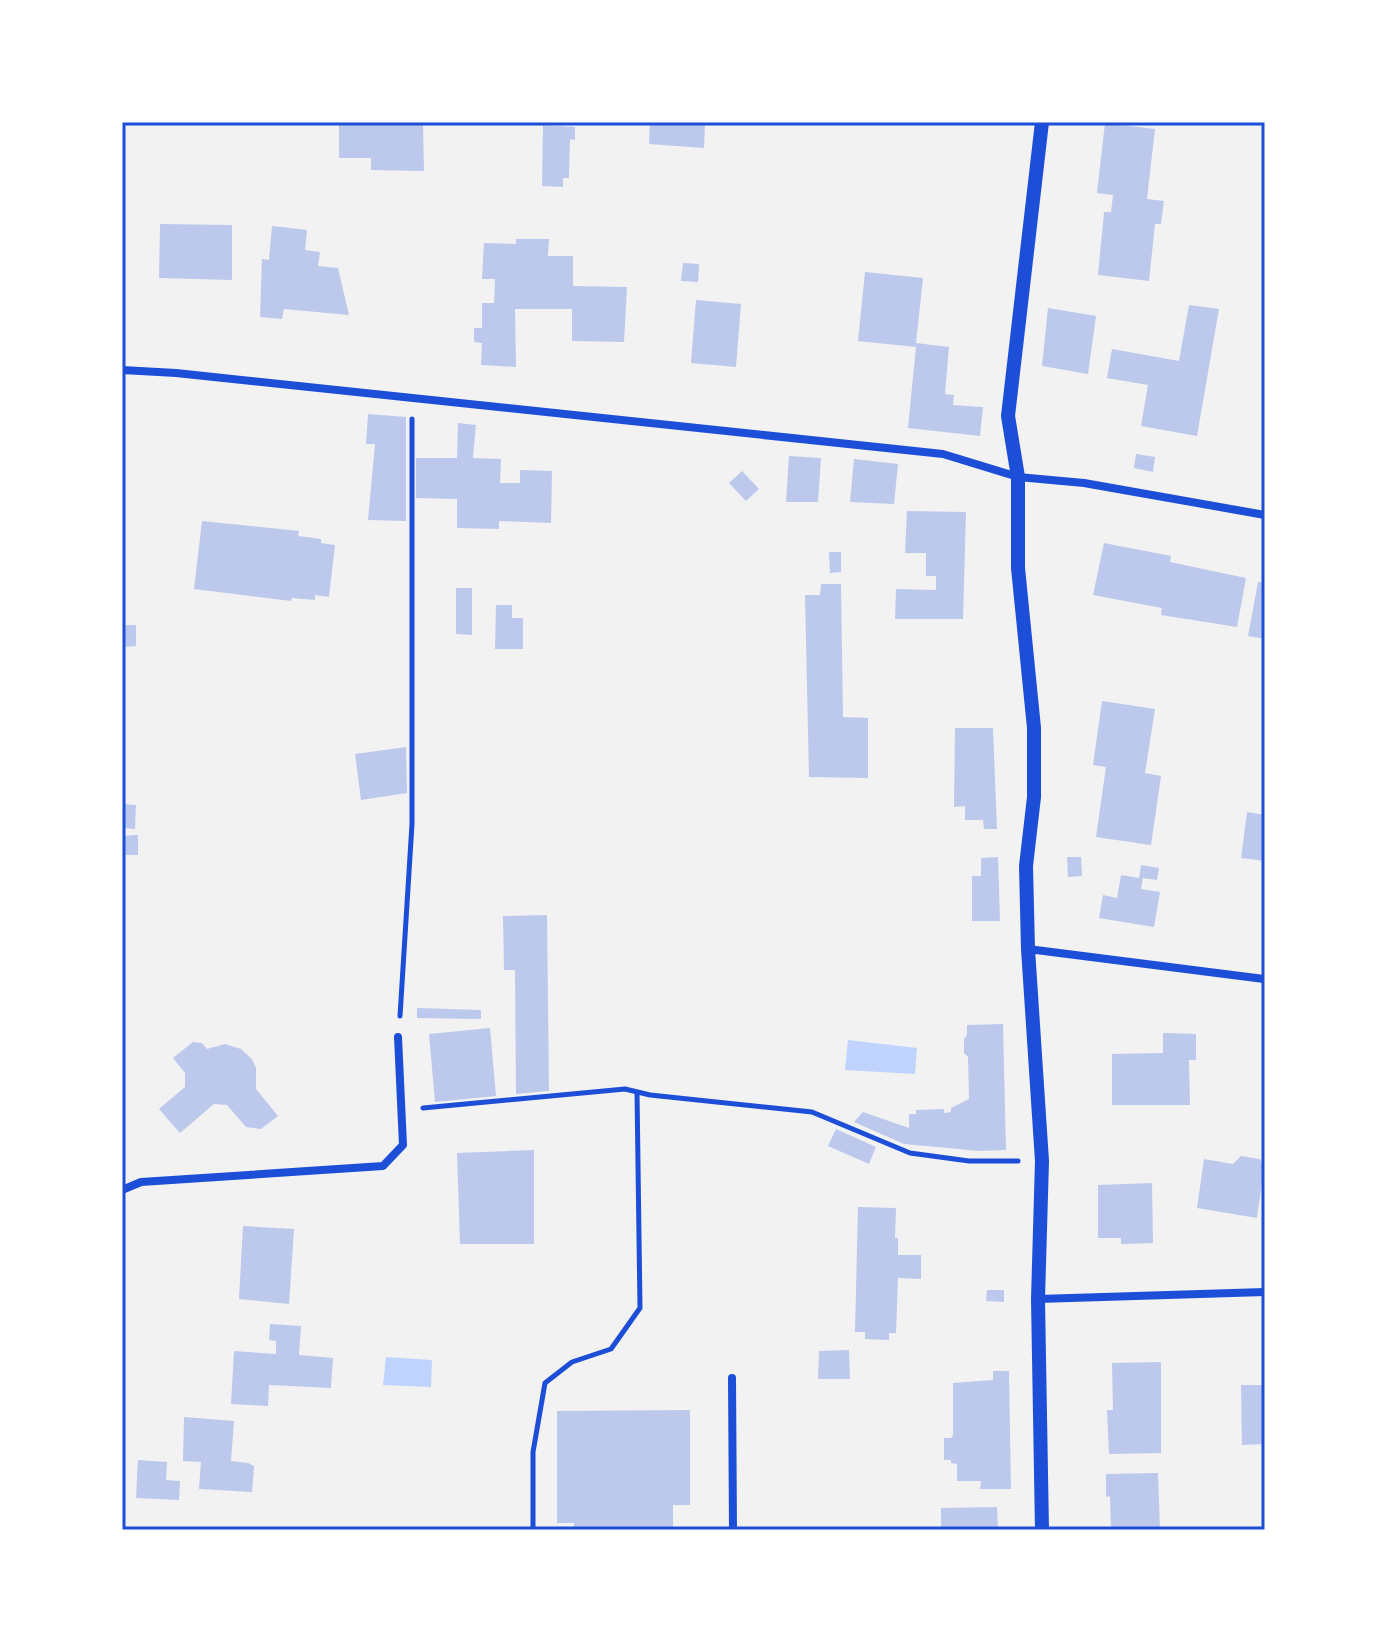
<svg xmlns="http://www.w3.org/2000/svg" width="1387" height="1652" font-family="'DM Sans',sans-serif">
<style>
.water{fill:#bfd3fe}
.building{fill:#bdc9ec}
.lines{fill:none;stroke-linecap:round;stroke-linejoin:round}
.path{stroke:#1d4ed8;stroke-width:5}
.minor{stroke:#1d4ed8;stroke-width:8}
.tertiary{stroke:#1d4ed8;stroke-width:14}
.neatline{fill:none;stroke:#1d4ed8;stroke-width:3}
</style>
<rect width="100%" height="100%" fill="#f2f2f2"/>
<path class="water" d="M848,1040L917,1048L915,1074L845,1070Z
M386,1357L432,1360L431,1387L383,1385Z"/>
<path class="building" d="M339,122H423L424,171L371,170V158H339Z
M650,122H705L704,148L649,144Z
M1105,123L1155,129L1147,199L1164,201L1161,224H1155L1149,281L1098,275L1104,212H1111L1113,195L1097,193Z
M543,125L575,127V140L570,139L569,178H563V187L542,186Z
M160,224L232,225V280L159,278Z
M272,226L307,230L305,250L320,252L318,266L338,268L349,315L284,309L282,319L260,317L262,259L269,260Z
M516,239H549L548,256H573V286L627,287L624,342L572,341V309H515L516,367L481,365L482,343L474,342V328H482V303H494L495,279H482L484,243L516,244Z
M683,263L699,264L698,282L681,281Z
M865,272L923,278L916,343L949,347L945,394L954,395L953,405L983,407L980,436L908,428L916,347L858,341Z
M696,300L741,304L736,367L691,363Z
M1189,305L1219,309L1197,436L1141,426L1148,385L1107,378L1112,349L1179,361Z
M1048,308L1096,316L1088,374L1042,366Z
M368,414L406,417V521L368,520L375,444H366Z
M458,423L476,425L473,458L501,459L500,483H520V470L552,471L551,523L499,521V529L457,528V499L416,498V458H457Z
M1136,454L1155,457L1153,472L1134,468Z
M789,456L821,458L818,502H786Z
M854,459L898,464L894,504L850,502Z
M742,471L759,489L746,501L729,483Z
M907,511L966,512L963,619H895L896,589L936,590V576H926V553H905Z
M202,521L299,531L298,536L321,539V543L335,545L329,597L315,595V600L292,598L291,601L194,589Z
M1104,543L1171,556L1170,562L1246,578L1237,627L1161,615L1162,608L1093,595Z
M829,552H841V572L830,573Z
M1258,582L1265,583V639L1248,636Z
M821,584H841L843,717L868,718V778L809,777L805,595H820Z
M456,588H472V635L456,634Z
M496,605H512V618H523V649H495Z
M122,625H136V646L122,647Z
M1102,701L1155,709L1145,773L1161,776L1151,845L1096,837L1106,767L1093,765Z
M955,728H993L997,829H984L983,820H965V806L954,807Z
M406,747L407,793L361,800L355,754Z
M125,804L136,805L135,829L123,828Z
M1247,812L1265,815V861L1241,858Z
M138,835V855H122V836Z
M998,857L1000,921H972V876H981V858Z
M1067,857H1081L1082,876L1068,877Z
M1141,865L1159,868L1157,880L1143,878L1141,889L1160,892L1154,927L1099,918L1103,895L1117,898L1121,875L1139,878Z
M547,915L549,1091L516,1094L515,970H504L503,916Z
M417,1008L481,1010V1019L417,1018Z
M1003,1024L1006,1150L979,1151L904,1144L854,1122L863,1112L909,1128V1114H916V1110L944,1109V1113L951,1112V1108L969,1099L968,1057L964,1053V1039L967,1035V1025Z
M490,1028L496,1096L435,1102L429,1034Z
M1163,1033L1196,1034V1060H1189L1190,1105H1112V1054L1163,1053Z
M193,1042L202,1043L207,1049L225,1044L241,1049L252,1059L256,1068V1089L278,1116L261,1129L246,1127L227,1105L214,1104L180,1133L159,1109L185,1087V1073L173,1058Z
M836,1129L876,1147L869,1164L828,1146Z
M534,1150V1244H460L457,1153Z
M1241,1156L1260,1159L1264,1168L1257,1218L1197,1208L1204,1159L1233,1164Z
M1152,1183L1153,1243L1121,1244V1238H1098V1185Z
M858,1207L896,1208L895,1238H898V1255H921V1279L898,1278L896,1333H889V1340L865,1339V1332H855Z
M243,1226L294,1229L289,1304L239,1299Z
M987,1290H1004V1302L986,1301Z
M270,1324L301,1326L299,1355L333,1358L331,1388L269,1385L268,1406L231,1404L234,1351L276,1354V1341L269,1340Z
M849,1350L850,1379H818L819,1351Z
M1161,1362V1453L1109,1454L1107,1410H1113L1112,1363Z
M993,1371H1009L1011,1489H980L981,1481H957V1464L951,1463V1460H944V1438H951L953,1435V1383L993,1380Z
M1241,1385H1265V1444L1242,1445Z
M690,1410V1505H673V1530H574V1523H557V1411Z
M184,1417L234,1421L231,1461L248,1463L254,1466L252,1492L199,1489L201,1462L183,1461Z
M138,1460L167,1462L166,1480L180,1481L179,1500L136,1498Z
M1158,1473L1160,1530H1111L1110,1496L1106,1497V1474Z
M997,1507L998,1530H941V1508Z"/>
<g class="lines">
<path class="path" d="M400,1016L412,824V419
M423,1108L625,1089L650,1095L812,1112L910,1153L969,1161H1018
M533,1530V1452L545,1383L572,1362L611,1349L640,1308L637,1092"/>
<path class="minor" d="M122,370L176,373L943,454L1018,477L1084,483L1265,515
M1028,949L1264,979
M122,1190L141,1182L383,1166L403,1145L398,1037
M1038,1299L1265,1292
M732,1378L733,1530"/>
<path class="tertiary" d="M1042,122L1008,416L1018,477V568L1034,728V797L1026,866L1028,949L1042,1161L1038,1299L1042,1530"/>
</g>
<rect width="1387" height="1652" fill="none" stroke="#ffffff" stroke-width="248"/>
<rect x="124" y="124" width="1139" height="1404" class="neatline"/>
</svg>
